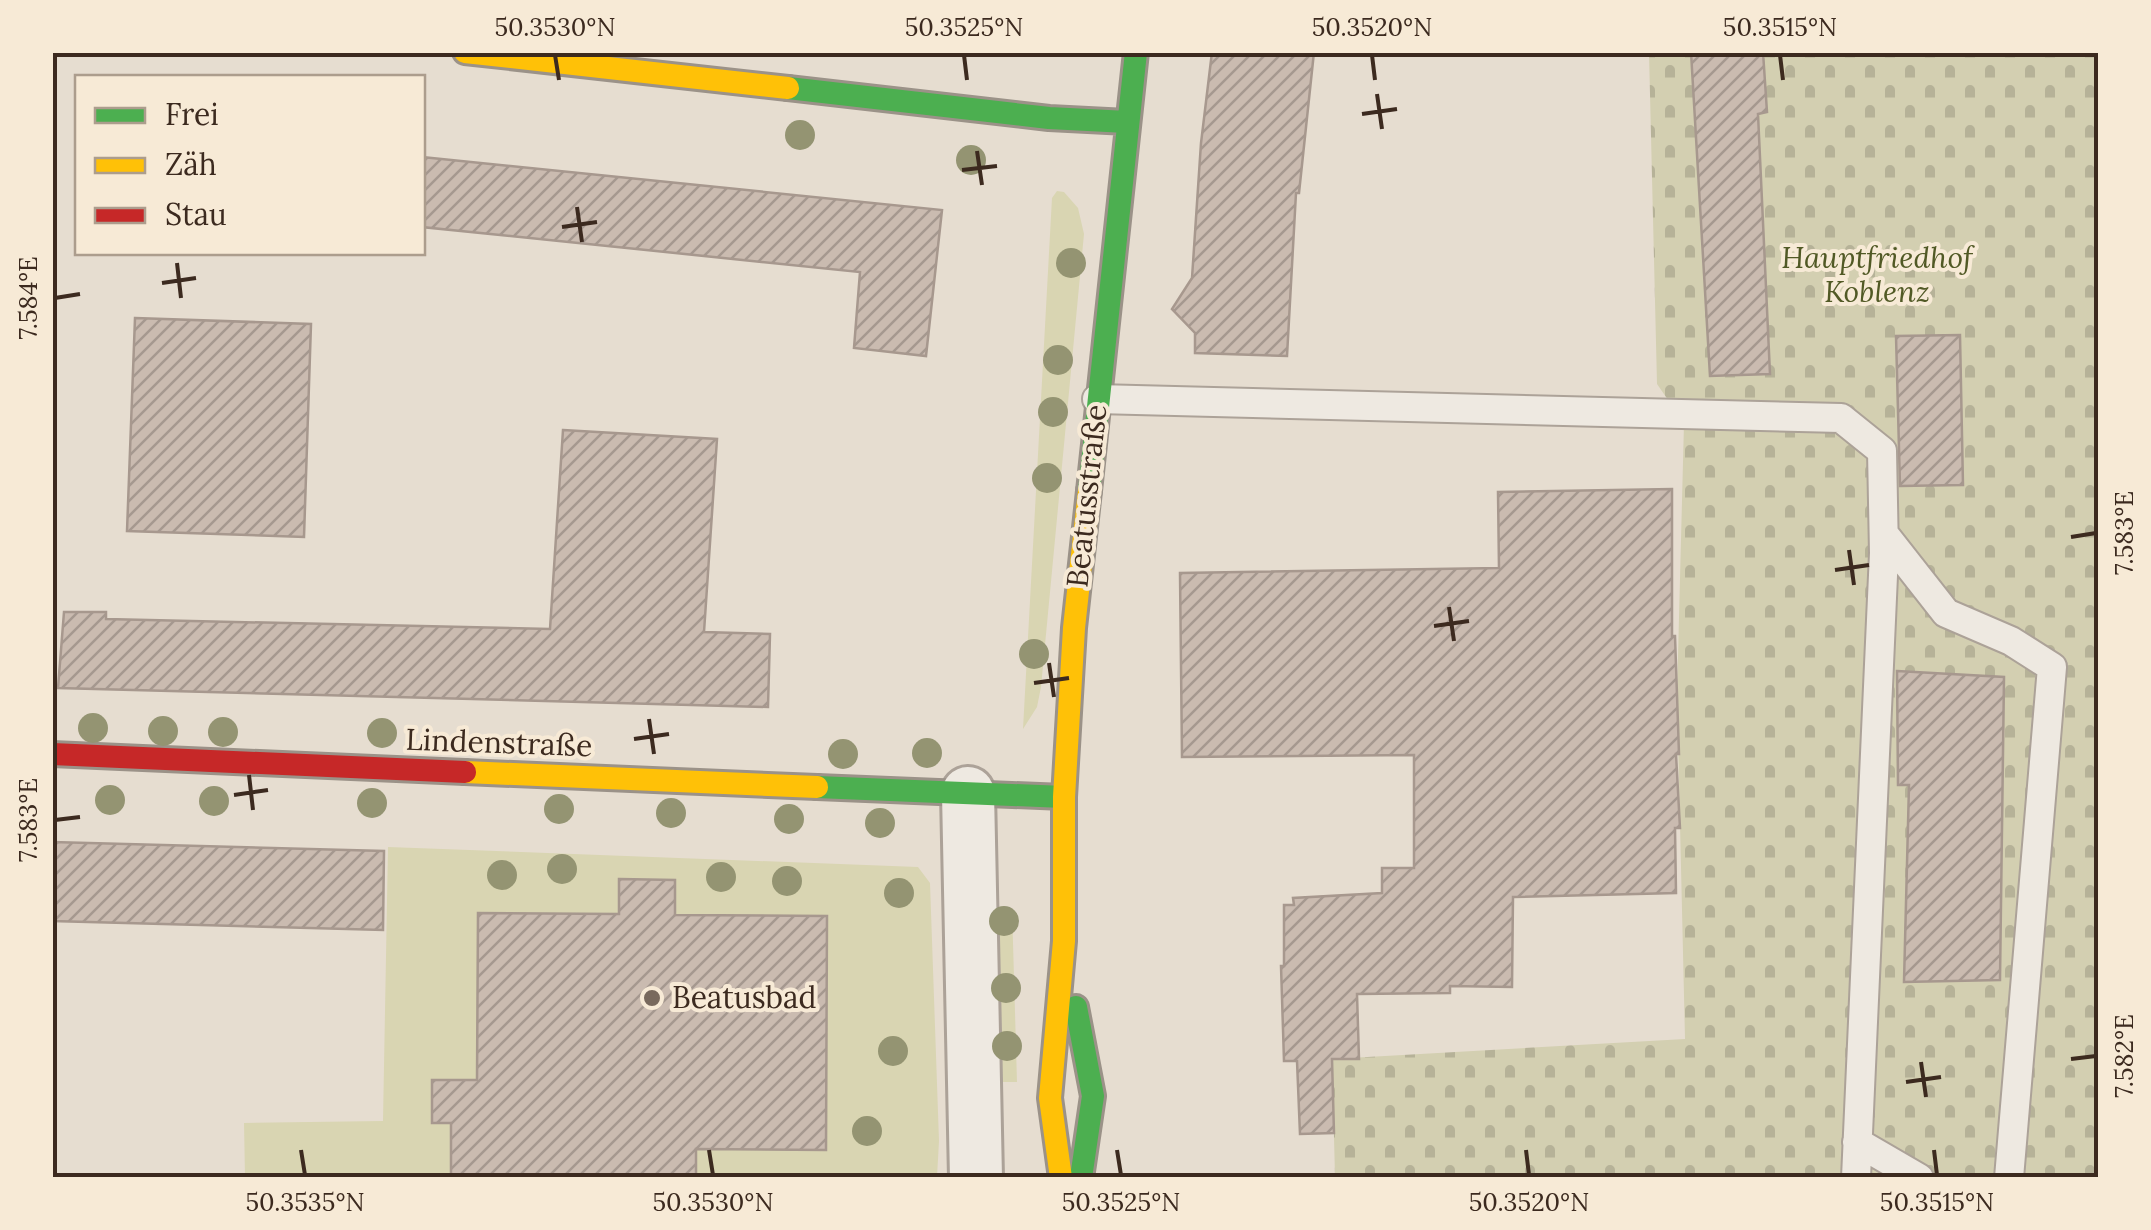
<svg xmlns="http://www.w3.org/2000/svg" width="2151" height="1230" font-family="Lora,serif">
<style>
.grass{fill:#d9d5b2}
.cemetery{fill:url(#cemetery-stones)}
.building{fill:url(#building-hatch);stroke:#a7988e;stroke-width:2.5}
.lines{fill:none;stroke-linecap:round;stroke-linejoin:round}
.lane-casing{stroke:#aca298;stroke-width:32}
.street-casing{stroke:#aca298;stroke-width:58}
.fast-casing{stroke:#9b9288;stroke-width:28}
.slow-casing{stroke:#9b9288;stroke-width:28}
.jam-casing{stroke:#9b9288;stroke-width:28}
.lane{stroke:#eee9e1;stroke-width:28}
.street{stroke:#eee9e1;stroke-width:52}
.fast{stroke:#4caf50;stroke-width:22}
.slow{stroke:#ffc107;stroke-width:22}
.jam{stroke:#c62828;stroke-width:22}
.tree{fill:#949472}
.ticks{fill:none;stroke:#3c2a1f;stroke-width:4}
.poi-dot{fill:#78695d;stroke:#f7ead6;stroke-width:4}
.labels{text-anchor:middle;stroke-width:8;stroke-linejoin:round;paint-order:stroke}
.park-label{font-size:30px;font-style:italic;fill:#515925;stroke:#f7ead6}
.street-label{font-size:30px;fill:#3c2a1f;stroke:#f7ead6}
.poi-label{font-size:30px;fill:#3c2a1f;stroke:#f7ead6;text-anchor:start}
.neatline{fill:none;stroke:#3c2a1f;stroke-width:4}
.ticks-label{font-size:25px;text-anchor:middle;fill:#3c2a1f}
</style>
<defs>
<pattern id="cemetery-stones" width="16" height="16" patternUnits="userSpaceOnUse" patternTransform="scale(2.5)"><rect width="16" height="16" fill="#d3cfb1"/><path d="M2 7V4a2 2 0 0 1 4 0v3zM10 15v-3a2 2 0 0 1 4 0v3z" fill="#b6b298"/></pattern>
<pattern id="building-hatch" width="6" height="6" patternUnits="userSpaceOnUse" patternTransform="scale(2.5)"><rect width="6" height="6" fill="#cabbb0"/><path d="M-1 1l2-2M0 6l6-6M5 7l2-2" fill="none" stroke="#a5988f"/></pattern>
</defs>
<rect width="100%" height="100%" fill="#e6ddd0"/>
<path class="grass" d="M1057,191L1064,192L1078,208L1084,234L1041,687L1037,707L1023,729L1052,198Z
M388,847L918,867L930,883L939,1141L937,1177H245L244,1123L383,1121Z
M1012,908L1017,1082H994L989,909Z"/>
<path class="cemetery" d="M1649,53H2098V1177H1335L1332,1059L1685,1039L1677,695L1684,423L1657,384Z"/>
<path class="building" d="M1212,52H1314L1299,193H1296L1287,356L1195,353V333L1172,309L1192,278L1201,143Z
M1691,52H1763L1767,112L1758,114L1770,374L1710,376Z
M422,157L942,210L926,356L854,348L860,272L422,227Z
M135,318L311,324L304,537L127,531Z
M1960,335L1963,485L1900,486L1896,336Z
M563,430L717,439L704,632L770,634L768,707L58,688L64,612H106V619L550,629Z
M1672,489V636H1675L1679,754H1676L1680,828H1675L1676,893L1513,897L1512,987L1450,986V993L1357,994L1359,1059H1332L1334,1133L1300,1134L1297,1061H1284L1281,966H1284V905H1294L1293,898L1382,893V868H1414V755L1182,757L1180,573L1499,568L1498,492Z
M1897,671L2004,677L2000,980L1904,982L1909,785H1898Z
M52,842L384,851L383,930L52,921Z
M619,879L675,880V915L827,916L826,1150L696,1149V1178H451V1123H432V1080H477L478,913L619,914Z"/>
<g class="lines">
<g class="lane-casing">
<path id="lane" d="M1097,399L1841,418L1882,451L1884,553L1856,1178
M1884,534L1946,613L2011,641L2052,667L2009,1178
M1857,1142L1919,1178"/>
</g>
<g class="street-casing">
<path id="street" d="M968,793L976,1178"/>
</g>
<g class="fast-casing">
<path id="fast" d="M788,88L1049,118L1127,122
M1089,491L1136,52
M817,787L1064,797
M1076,1007L1093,1096L1081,1178"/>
</g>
<g class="slow-casing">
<path id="slow" d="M465,52L788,88
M465,772L817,787
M1061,1178L1050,1098L1064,941V797L1074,628L1089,491"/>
</g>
<g class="jam-casing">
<path id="jam" d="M52,754L465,772"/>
</g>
<use href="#lane" class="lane"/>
<use href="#street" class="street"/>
<use href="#fast" class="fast"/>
<use href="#slow" class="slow"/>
<use href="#jam" class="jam"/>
</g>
<g class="tree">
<circle cx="800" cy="135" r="15"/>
<circle cx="971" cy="160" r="15"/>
<circle cx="1071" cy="263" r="15"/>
<circle cx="1058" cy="360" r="15"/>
<circle cx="1053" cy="412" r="15"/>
<circle cx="1047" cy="478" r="15"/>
<circle cx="1034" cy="654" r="15"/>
<circle cx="93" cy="728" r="15"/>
<circle cx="163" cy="731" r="15"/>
<circle cx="223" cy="732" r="15"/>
<circle cx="382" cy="733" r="15"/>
<circle cx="927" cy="753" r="15"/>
<circle cx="843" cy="754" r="15"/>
<circle cx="110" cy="800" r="15"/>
<circle cx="214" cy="801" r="15"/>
<circle cx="372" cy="803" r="15"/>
<circle cx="559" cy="809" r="15"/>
<circle cx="671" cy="813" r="15"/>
<circle cx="789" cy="819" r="15"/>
<circle cx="880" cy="823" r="15"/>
<circle cx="562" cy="869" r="15"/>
<circle cx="502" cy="875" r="15"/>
<circle cx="721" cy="877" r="15"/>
<circle cx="787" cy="881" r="15"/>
<circle cx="899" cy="893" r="15"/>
<circle cx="1004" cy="921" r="15"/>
<circle cx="1006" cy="988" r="15"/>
<circle cx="1007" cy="1046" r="15"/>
<circle cx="893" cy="1051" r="15"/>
<circle cx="867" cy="1131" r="15"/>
</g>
<path class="ticks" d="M555,55L559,80M964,55L967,80M1372,55L1375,80M1780,55L1783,80M1377,94L1382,129M1362,114L1397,109M977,151L982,185M962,170L997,166M577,207L582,242M562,227L597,222M177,263L181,298M162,283L196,278M55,298L80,294M2071,537L2096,533M1849,550L1854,585M1835,570L1869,565M1449,607L1454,641M1434,626L1469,621M1049,663L1054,697M1034,683L1069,678M649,719L654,754M634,739L669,734M249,775L253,810M234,795L268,790M55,820L80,817M2071,1059L2096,1056M1921,1062L1926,1097M1906,1082L1941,1077M301,1150L305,1175M709,1150L713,1175M1117,1150L1121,1175M1526,1150L1529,1175M1934,1150L1937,1175"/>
<circle class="poi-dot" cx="652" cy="998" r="10"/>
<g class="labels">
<g class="park-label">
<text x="1877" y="268">Hauptfriedhof<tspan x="1877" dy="34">Koblenz</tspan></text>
</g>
<g class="street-label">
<text transform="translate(1087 496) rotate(-84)" y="10">Beatusstraße</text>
<text transform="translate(499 743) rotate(2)" y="10">Lindenstraße</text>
</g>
<g class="poi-label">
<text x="672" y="1008">Beatusbad</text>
</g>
</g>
<rect width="2151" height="1230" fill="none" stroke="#f7ead6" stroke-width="110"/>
<rect x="75" y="75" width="350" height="180" fill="#f7ead6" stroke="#ac9d8d" stroke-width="2.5"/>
<rect x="95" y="108" width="50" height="15" fill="#4caf50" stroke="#ac9d8d" stroke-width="2.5"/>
<text x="165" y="125" font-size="30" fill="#3c2a1f">Frei</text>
<rect x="95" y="158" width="50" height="15" fill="#ffc107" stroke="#ac9d8d" stroke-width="2.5"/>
<text x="165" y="175" font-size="30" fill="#3c2a1f">Zäh</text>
<rect x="95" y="208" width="50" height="15" fill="#c62828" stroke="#ac9d8d" stroke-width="2.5"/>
<text x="165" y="225" font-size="30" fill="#3c2a1f">Stau</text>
<rect x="55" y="55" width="2041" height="1120" class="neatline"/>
<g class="ticks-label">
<text x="555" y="36">50.3530°N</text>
<text x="964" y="36">50.3525°N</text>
<text x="1372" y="36">50.3520°N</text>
<text x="1780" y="36">50.3515°N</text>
<text transform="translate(28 298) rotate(-90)" y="9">7.584°E</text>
<text transform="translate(2124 533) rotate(-90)" y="9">7.583°E</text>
<text transform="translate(28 820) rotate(-90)" y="9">7.583°E</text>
<text transform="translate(2124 1056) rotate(-90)" y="9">7.582°E</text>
<text x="305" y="1211">50.3535°N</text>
<text x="713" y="1211">50.3530°N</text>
<text x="1121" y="1211">50.3525°N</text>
<text x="1529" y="1211">50.3520°N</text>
<text x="1937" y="1211">50.3515°N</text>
</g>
</svg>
